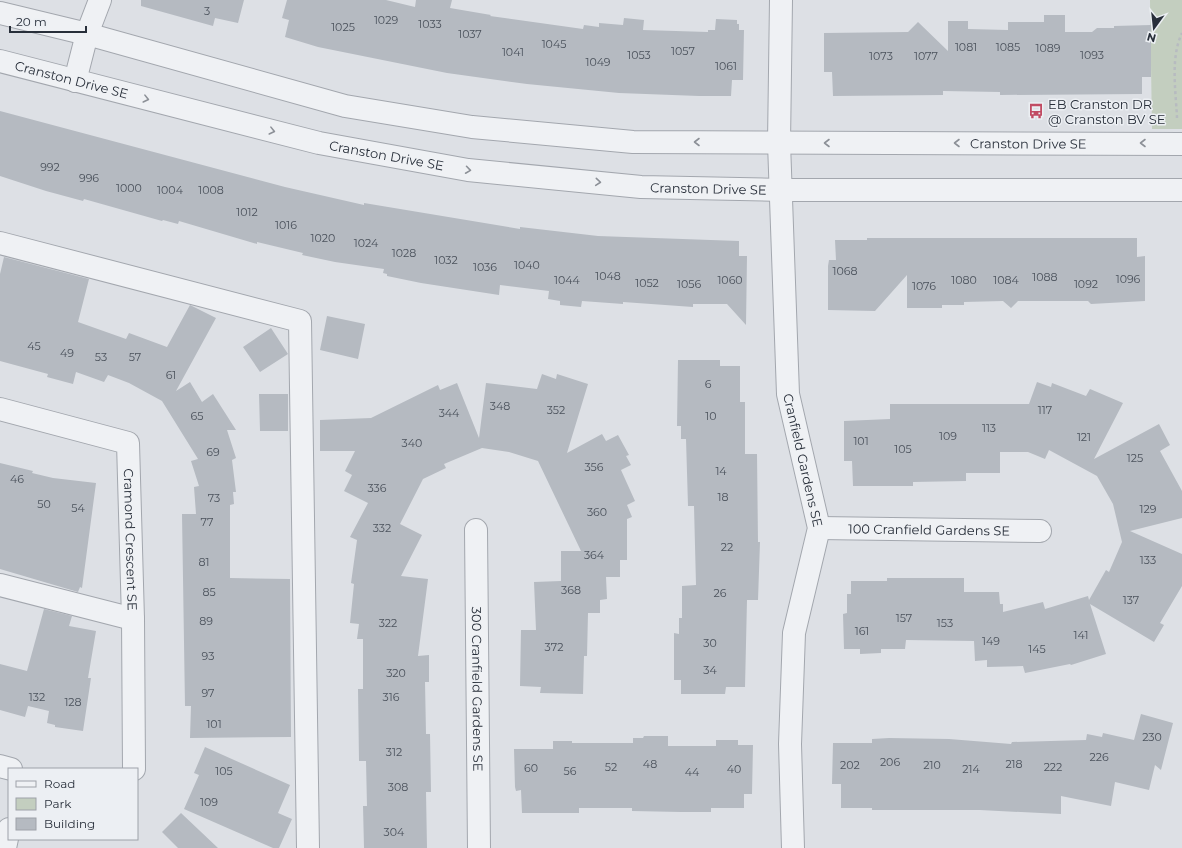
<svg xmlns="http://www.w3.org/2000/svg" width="1182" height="848" font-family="Montserrat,sans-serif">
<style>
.green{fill:#c3cebf}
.building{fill:#b5bac1}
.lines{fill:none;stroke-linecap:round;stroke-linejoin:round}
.minor-casing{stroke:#a3a7ae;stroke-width:24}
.path{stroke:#b7bbc0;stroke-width:2.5;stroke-dasharray:3 3;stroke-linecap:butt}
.minor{stroke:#eff1f4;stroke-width:22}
.oneway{stroke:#8c9097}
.labels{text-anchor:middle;stroke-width:3;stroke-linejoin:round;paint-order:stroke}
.number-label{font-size:11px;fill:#4b525c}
.street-label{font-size:13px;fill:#282f3a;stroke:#eceff3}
.poi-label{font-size:13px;fill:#282f3a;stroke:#eceff3;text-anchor:start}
</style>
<rect width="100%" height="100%" fill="#dde0e5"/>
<path class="green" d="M1150,0H1182V129H1152Z"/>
<path class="building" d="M141,0H244L238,23L215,18L213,26L141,6Z
M287,0H386L415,7L416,0H452L450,8L491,15L490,16L583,29L584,25L599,27V23L623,25L624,18L644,20L643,30L708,32V30H715L716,19L737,20V24H739V30H744L743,80H732L731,96H699L619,93L527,84L447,73L318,47L285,37L289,20L282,18Z
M1044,15H1065V32H1092L1097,28H1114V26L1151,25V77H1142V94L1000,95V92L943,91V95L833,96L832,72H824V33L908,32L918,22L948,51V21H968V29L1008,30V22H1044Z
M0,111L285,187L364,205V203L520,229V227L598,236L739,241V256H747L746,325L727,304H693V307L623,302V304L582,301L581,307L560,305V301L548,299L549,291L500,285L499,295L421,283L387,276V274L383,273L384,269L335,262L302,255L303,253L257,242V244L179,221L178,224L163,220L162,221L84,199L83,201L46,191L0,176Z
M867,238H1137V257L1145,256V301L1091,304L1088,301H1018L1011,308L1003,301L964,302V305H942V308H907V275L875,311L828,310V266L829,260H836L835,240H867Z
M4,257L89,279L78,322L126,339L129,333L167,347L190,305L216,318L176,391L190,382L202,402L213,394L236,430H227L236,458L232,460L236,492H233L234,504L230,505V578L290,579L291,737L190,738L191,706H185L182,514H196L194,487L199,486L191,461L198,459L162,401L129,383L108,375L104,382L76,372L73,384L47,377L48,374L0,361V274Z
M327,316L365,324L358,359L320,350Z
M271,328L288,354L260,372L243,347Z
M678,360H720V366H740V402H745V454H757L758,542H760L758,600H747L745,687H726L725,694H681V680H674V633L679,634V618H682V586L696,585L694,506H688L686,439H681V426H677Z
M542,374L556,379L557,374L588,384L567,453L602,434L606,441L618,435L629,455L626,456L631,465L621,470L635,501L627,505L632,517L627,519V560H620V577H606L607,599L600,600V613H588L587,656H584L583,694L540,693L541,687L520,686L521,630H536L534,582L561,581V551H581L538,461L509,452L482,448L444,464L446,468L423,479L400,524L422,535L401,576L428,579L418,656L429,655V682H425L426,734H430L431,792H426L427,848H364L363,806H367L366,761H359L358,689H363V639H357L359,624L350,623L354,584L351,583L357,540L350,537L368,503L344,491L352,475L345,471L355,451H320V420L371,418L438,385L440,390L457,383L479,438L486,383L537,389Z
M1037,382L1051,387L1052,383L1086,396L1090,389L1123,403L1094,459L1159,424L1170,445L1160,451L1182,491V518L1130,531L1182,554V586L1160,623L1164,625L1154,642L1090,604L1106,654L1071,665L1070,664L1025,673L1023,666L987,667V660L975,661L974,641L906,640L905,649H881V653L860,654V649H844L843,614L847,613V594H851V581H887V578H964V592H999L1000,604H1003V612L1043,602L1045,609L1088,596L1089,600L1106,570L1109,572L1122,542L1113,504L1097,476L1049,450L1045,459L1028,452H1000V473H966V481L913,482V486H853L852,461H844V421L890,419V404H1029Z
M259,394H288V431H260Z
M0,463L33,471L32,473L53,478L96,483L82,588L80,587L78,592L0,569Z
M44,609L72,616L69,626L96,631L88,678H91L83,731L55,727V725L47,723L49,711L28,706L25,717L0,710V664L27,671Z
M1141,714L1173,723L1161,770L1155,765L1149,790L1115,782L1111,806L1061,796V814L980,810H872V808H841V784H832L833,743H872V739L889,738L949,739L1011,744L1012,742L1086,740L1087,734L1102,737L1103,733L1134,740Z
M644,736H668V746H716V740H738V745H753L752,794H744V808H711V812H681L632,811V808H579V813H522L521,790L516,791L515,787L514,749H553V741H572V743H633V738H643Z
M205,747L290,785L278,813L292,819L279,848H273L184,809L199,775L194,773Z
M181,813L218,848H178L162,832Z"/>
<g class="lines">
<g class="minor-casing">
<g id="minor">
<path id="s1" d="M781,0L779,143L788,394L819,528L794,633L790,744L793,848"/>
<path id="s2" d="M0,13L87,34L345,106L472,127L633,142L1182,144"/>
<path id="s3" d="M0,61L319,143L468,170L641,187L782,190H1182"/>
<path d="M75,81L87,34L100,0"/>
<path d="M0,243L300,321L308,848"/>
<path id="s4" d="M0,409L128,443L133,619L134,769"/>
<path id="s5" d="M819,528L1040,531"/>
<path id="s6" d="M476,530L479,848"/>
<path d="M0,585L133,619"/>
<path d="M0,766L11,769"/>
<path d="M5,848L9,829"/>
</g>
</g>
<path class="path" d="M1177,118C1176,92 1170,58 1182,33"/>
<use href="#minor" class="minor"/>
</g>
<defs><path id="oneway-chevron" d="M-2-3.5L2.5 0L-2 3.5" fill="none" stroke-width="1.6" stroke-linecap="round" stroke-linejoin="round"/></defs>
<g class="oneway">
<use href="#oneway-chevron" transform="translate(146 99) rotate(14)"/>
<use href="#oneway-chevron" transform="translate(272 131) rotate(14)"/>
<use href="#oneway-chevron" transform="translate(697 142) rotate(180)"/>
<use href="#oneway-chevron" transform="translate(827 143) rotate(-180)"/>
<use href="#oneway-chevron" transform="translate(957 143) rotate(-180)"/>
<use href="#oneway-chevron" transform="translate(1143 143) rotate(-180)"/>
<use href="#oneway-chevron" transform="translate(468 170) rotate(8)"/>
<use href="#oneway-chevron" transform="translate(598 182) rotate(5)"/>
</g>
<defs>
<g id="bus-bare" transform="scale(1.2)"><path d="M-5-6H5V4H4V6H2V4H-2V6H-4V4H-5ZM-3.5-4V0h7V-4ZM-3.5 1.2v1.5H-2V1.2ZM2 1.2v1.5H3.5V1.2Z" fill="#c14b63" stroke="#eceff3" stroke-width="2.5" paint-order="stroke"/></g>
</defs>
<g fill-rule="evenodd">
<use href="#bus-bare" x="1036" y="111"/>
</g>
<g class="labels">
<g class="number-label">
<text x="207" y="15">3</text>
<text x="386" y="24">1029</text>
<text x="430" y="28">1033</text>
<text x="343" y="31">1025</text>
<text x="470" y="38">1037</text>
<text x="554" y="48">1045</text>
<text x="966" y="51">1081</text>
<text x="1008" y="51">1085</text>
<text x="1048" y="52">1089</text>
<text x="683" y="55">1057</text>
<text x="513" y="56">1041</text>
<text x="639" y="59">1053</text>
<text x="1092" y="59">1093</text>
<text x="881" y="60">1073</text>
<text x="926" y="60">1077</text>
<text x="598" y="66">1049</text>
<text x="726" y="70">1061</text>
<text x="50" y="171">992</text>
<text x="89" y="182">996</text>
<text x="129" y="192">1000</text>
<text x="170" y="194">1004</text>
<text x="211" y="194">1008</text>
<text x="247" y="216">1012</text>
<text x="286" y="229">1016</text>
<text x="323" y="242">1020</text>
<text x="366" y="247">1024</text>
<text x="404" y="257">1028</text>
<text x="446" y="264">1032</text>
<text x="527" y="269">1040</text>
<text x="485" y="271">1036</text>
<text x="845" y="275">1068</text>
<text x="608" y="280">1048</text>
<text x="1045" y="281">1088</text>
<text x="1128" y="283">1096</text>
<text x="567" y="284">1044</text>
<text x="730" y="284">1060</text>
<text x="964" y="284">1080</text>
<text x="1006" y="284">1084</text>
<text x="647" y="287">1052</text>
<text x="689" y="288">1056</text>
<text x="1086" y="288">1092</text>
<text x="924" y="290">1076</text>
<text x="34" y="350">45</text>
<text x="67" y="357">49</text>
<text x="101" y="361">53</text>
<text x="135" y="361">57</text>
<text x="171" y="379">61</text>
<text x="708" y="388">6</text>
<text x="500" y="410">348</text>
<text x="556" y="414">352</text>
<text x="1045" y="414">117</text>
<text x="449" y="417">344</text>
<text x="197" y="420">65</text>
<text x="711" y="420">10</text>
<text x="989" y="432">113</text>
<text x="948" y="440">109</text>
<text x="1084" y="441">121</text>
<text x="861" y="445">101</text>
<text x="412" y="447">340</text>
<text x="903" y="453">105</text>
<text x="213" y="456">69</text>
<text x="1135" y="462">125</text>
<text x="594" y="471">356</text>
<text x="721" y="475">14</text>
<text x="17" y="483">46</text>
<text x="377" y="492">336</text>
<text x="723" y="501">18</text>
<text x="214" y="502">73</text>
<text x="44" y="508">50</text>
<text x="78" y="512">54</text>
<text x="1148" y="513">129</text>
<text x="597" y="516">360</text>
<text x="207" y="526">77</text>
<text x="382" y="532">332</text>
<text x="727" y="551">22</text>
<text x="594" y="559">364</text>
<text x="1148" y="564">133</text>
<text x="204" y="566">81</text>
<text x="571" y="594">368</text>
<text x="209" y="596">85</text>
<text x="720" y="597">26</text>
<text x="1131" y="604">137</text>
<text x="904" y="622">157</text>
<text x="206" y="625">89</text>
<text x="388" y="627">322</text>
<text x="945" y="627">153</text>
<text x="862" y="635">161</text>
<text x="1081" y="639">141</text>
<text x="991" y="645">149</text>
<text x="710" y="647">30</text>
<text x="554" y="651">372</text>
<text x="1037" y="653">145</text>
<text x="208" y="660">93</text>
<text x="710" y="674">34</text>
<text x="396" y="677">320</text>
<text x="208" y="697">97</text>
<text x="37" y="701">132</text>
<text x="391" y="701">316</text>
<text x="73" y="706">128</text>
<text x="214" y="728">101</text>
<text x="1152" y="741">230</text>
<text x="394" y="756">312</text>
<text x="1099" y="761">226</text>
<text x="890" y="766">206</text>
<text x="650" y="768">48</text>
<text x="1014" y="768">218</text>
<text x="850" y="769">202</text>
<text x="932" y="769">210</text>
<text x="611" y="771">52</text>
<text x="1053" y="771">222</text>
<text x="531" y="772">60</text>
<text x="734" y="773">40</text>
<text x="971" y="773">214</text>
<text x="224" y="775">105</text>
<text x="570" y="775">56</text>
<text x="692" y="776">44</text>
<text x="398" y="791">308</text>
<text x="209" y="806">109</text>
<text x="394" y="836">304</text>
</g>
<g class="street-label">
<text dy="5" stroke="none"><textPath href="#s3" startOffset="74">Cranston Drive SE</textPath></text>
<text dy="5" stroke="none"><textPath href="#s2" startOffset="1043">Cranston Drive SE</textPath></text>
<text dy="5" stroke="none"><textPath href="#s3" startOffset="398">Cranston Drive SE</textPath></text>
<text dy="5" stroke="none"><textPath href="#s3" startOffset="722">Cranston Drive SE</textPath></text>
<text dy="5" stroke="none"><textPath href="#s1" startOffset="462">Cranfield Gardens SE</textPath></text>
<text dy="5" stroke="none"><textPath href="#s5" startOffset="110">100 Cranfield Gardens SE</textPath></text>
<text dy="5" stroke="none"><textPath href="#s4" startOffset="229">Cramond Crescent SE</textPath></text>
<text dy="5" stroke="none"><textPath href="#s6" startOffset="159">300 Cranfield Gardens SE</textPath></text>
</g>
<g class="poi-label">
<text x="1048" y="109">EB Cranston DR<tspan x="1048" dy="15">@ Cranston BV SE</tspan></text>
</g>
</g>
<rect x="8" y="768" width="130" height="72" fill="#eceff3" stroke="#9ea2a9"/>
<rect x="16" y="781" width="20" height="6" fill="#eff1f4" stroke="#9ea2a9"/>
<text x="44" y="788" font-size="12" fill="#282f3a">Road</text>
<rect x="16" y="798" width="20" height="12" fill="#c3cebf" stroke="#9ea2a9"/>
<text x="44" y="808" font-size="12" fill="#282f3a">Park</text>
<rect x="16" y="818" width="20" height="12" fill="#b5bac1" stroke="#9ea2a9"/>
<text x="44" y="828" font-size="12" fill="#282f3a">Building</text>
<g transform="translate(1154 28) rotate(195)" stroke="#eceff3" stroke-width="3" paint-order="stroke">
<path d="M0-3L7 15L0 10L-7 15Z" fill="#282f3a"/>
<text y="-6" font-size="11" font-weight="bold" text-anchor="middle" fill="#282f3a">N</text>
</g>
<path d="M10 26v6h76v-6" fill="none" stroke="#282f3a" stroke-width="2"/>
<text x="16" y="26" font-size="12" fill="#282f3a" stroke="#eceff3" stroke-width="3" paint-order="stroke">20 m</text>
</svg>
